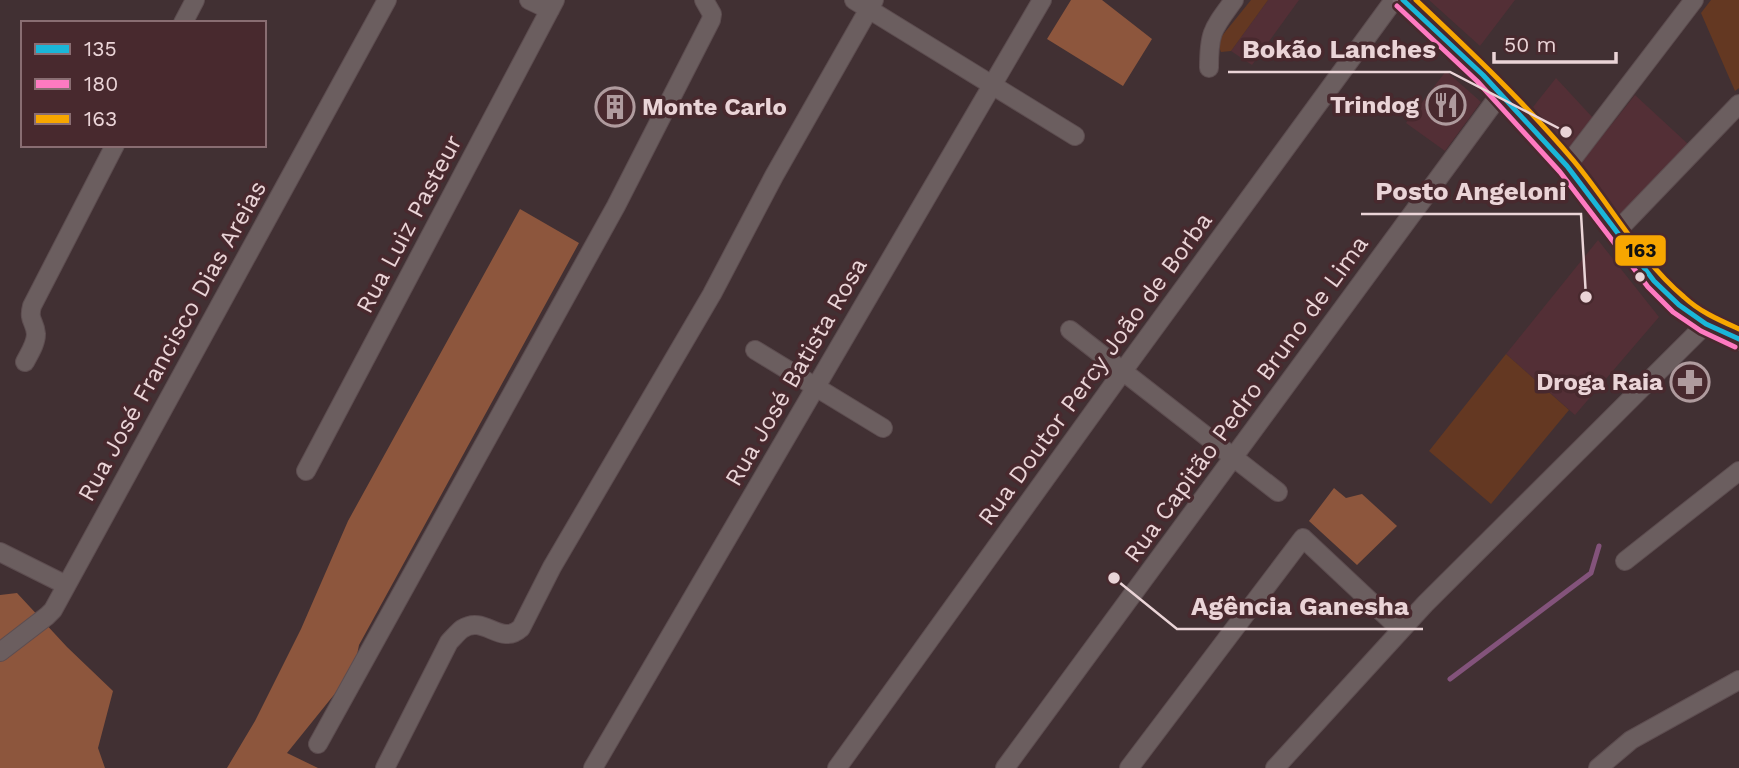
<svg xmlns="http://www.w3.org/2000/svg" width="1739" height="768" font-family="'Work Sans',sans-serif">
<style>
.built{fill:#532f36}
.green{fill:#643822}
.forest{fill:#8d563d}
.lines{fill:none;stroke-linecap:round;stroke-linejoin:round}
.stream{stroke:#83537b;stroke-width:5}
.minor-casing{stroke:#5d4d50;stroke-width:20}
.major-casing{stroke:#5d4d50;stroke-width:24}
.minor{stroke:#6b5e5f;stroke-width:18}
.major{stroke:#78686c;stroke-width:21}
.bus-1-casing{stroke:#48292e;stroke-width:10}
.bus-2-casing{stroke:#48292e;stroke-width:10}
.bus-3-casing{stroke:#48292e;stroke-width:10}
.bus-1{stroke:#1ab6d8;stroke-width:5}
.bus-2{stroke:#fe7ac1;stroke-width:5}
.bus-3{stroke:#f7a600;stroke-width:5}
.bus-dot{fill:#ead4d7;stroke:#48292e;stroke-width:2.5}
.labels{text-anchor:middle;stroke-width:7;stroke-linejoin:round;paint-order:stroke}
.poi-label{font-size:24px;font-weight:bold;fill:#ead4d7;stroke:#48292e;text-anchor:end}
.street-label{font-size:24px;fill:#ead4d7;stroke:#48292e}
.leader{fill:none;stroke:#ead4d7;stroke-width:2.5}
.callout-dot{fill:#ead4d7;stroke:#48292e;stroke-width:2.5}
.callout-label{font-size:26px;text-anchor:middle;font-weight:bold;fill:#ead4d7;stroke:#48292e;stroke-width:7;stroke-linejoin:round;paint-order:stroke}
.line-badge{stroke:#48292e;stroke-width:2.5}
.pale-badge-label{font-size:19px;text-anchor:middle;font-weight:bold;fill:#111}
</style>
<rect width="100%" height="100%" fill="#413033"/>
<path class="built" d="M1268,0H1299L1252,65L1231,51Z
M1429,0H1515L1480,46Z
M1446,71L1481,102L1445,151L1406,123Z
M1556,78L1594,119L1569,151L1533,107Z
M1635,95L1688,144L1614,225L1576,169Z
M1598,240L1659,317L1575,415L1506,354Z"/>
<path class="green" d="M1251,0H1268L1231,51L1221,52L1217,42Z
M1711,0H1739V88L1735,91L1701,13Z
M1506,354L1569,410L1491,504L1429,451Z"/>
<path class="forest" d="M1071,0H1102L1152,39L1123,86L1047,39Z
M520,209L579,243L359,645L354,670L287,753L318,768H227L255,721L301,629L348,521Z
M1334,488L1346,498L1362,494L1397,526L1357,565L1309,521Z
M17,593L67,647L113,691L98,748L105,768H0V595Z"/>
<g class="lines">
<path class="stream" d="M1450,679L1591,573L1599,546"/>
<g class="minor-casing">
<path id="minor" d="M529,0L550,10
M854,0L1075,136
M183,23L195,0
M1209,68C1209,31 1213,29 1234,0
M1567,166L1694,0
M1616,232L1739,104
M1070,330L1278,492
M755,350L883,428
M25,362C29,354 36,344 36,334C35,321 28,321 32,306L115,145
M306,471L555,0
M0,552L66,585
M1625,561L1739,471
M0,652L47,616L53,610L387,0
M318,744L616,206L711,20L712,14L704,0
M385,768L449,642C453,638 458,632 462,629C485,614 500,647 521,628L552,567L712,294L774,176L874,0
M593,768L1042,0
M837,768L1123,371L1394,0
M1005,768L1501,93
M1129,768L1303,538L1401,630
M1275,768L1425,604L1706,324
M1598,768L1631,740L1739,680"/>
</g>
<g class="major-casing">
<path id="major" d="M1403,0L1483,75L1567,166L1654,281L1679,305L1706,324L1739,339"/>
</g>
<use href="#minor" class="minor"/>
<use href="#major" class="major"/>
<g class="bus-1-casing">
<path id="bus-1" d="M1403,0L1483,75L1567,166L1654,281L1679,305L1706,324L1739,339"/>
</g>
<g class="bus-2-casing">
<path id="bus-2" d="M1397,6L1477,81L1560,172L1648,287L1673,312L1701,331L1735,347"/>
</g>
<g class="bus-3-casing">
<path id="bus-3" d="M1416,0C1470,51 1525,103 1573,160C1610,204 1640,260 1684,297C1700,312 1719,320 1739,329"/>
</g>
<use href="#bus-1" class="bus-1"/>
<use href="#bus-2" class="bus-2"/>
<use href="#bus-3" class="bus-3"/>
</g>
<defs>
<g id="restaurant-ring" transform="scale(2.0125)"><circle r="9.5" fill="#48292e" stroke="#af9b9e" stroke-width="1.5"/><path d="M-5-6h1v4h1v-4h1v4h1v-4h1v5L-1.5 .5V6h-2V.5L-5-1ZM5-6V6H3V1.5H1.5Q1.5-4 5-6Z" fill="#af9b9e"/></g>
<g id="building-ring" transform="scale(2.0125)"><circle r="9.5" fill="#48292e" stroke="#af9b9e" stroke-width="1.5"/><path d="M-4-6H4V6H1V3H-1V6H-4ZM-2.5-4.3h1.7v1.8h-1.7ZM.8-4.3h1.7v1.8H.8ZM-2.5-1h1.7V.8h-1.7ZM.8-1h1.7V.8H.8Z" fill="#af9b9e"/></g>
<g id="pharmacy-ring" transform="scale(2.0125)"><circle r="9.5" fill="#48292e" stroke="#af9b9e" stroke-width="1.5"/><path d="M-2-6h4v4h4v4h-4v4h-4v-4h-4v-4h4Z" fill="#af9b9e"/></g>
</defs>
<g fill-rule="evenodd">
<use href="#restaurant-ring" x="1446" y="105"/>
<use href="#building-ring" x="615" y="107"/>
<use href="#pharmacy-ring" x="1690" y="382"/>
</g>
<circle class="bus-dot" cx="1640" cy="277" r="6"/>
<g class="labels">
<g class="poi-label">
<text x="1419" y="113">Trindog</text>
<text x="642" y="115" text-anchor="start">Monte Carlo</text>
<text x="1663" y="390">Droga Raia</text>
</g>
<g class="street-label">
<text transform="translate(409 224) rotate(-62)" y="8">Rua Luiz Pasteur</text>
<text transform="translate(172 341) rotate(-61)" y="8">Rua José Francisco Dias Areias</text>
<text transform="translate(1095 369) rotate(-54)" y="8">Rua Doutor Percy João de Borba</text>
<text transform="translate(796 372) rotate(-60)" y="8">Rua José Batista Rosa</text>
<text transform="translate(1246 399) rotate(-54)" y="8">Rua Capitão Pedro Bruno de Lima</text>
</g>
</g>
<path class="leader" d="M1566 132L1450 72H1228M1586 297L1581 214H1361M1114 578L1177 629H1423"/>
<g class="callout-dot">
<circle cx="1566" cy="132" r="7"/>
<circle cx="1586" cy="297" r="7"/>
<circle cx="1114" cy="578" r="7"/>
</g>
<g class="callout-label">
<text x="1339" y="58">Bokão Lanches</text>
<text x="1471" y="200">Posto Angeloni</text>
<text x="1300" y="615">Agência Ganesha</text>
</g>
<rect class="line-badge" x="1614" y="234" width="53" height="33" rx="7" fill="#f7a600"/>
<g class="pale-badge-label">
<text x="1641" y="257">163</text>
</g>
<rect x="21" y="21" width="245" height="126" fill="#48292e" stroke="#896d72" stroke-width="2"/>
<rect x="35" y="44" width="35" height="10" fill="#1ab6d8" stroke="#896d72" stroke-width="2"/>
<text x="84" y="56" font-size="21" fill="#ead4d7">135</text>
<rect x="35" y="79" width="35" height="10" fill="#fe7ac1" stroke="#896d72" stroke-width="2"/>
<text x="84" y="91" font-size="21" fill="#ead4d7">180</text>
<rect x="35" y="114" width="35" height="10" fill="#f7a600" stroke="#896d72" stroke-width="2"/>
<text x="84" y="126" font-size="21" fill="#ead4d7">163</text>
<path d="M1494 52v10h122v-10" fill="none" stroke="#ead4d7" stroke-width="3.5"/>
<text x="1504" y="52" font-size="21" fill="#ead4d7" stroke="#48292e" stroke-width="5" paint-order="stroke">50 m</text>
</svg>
